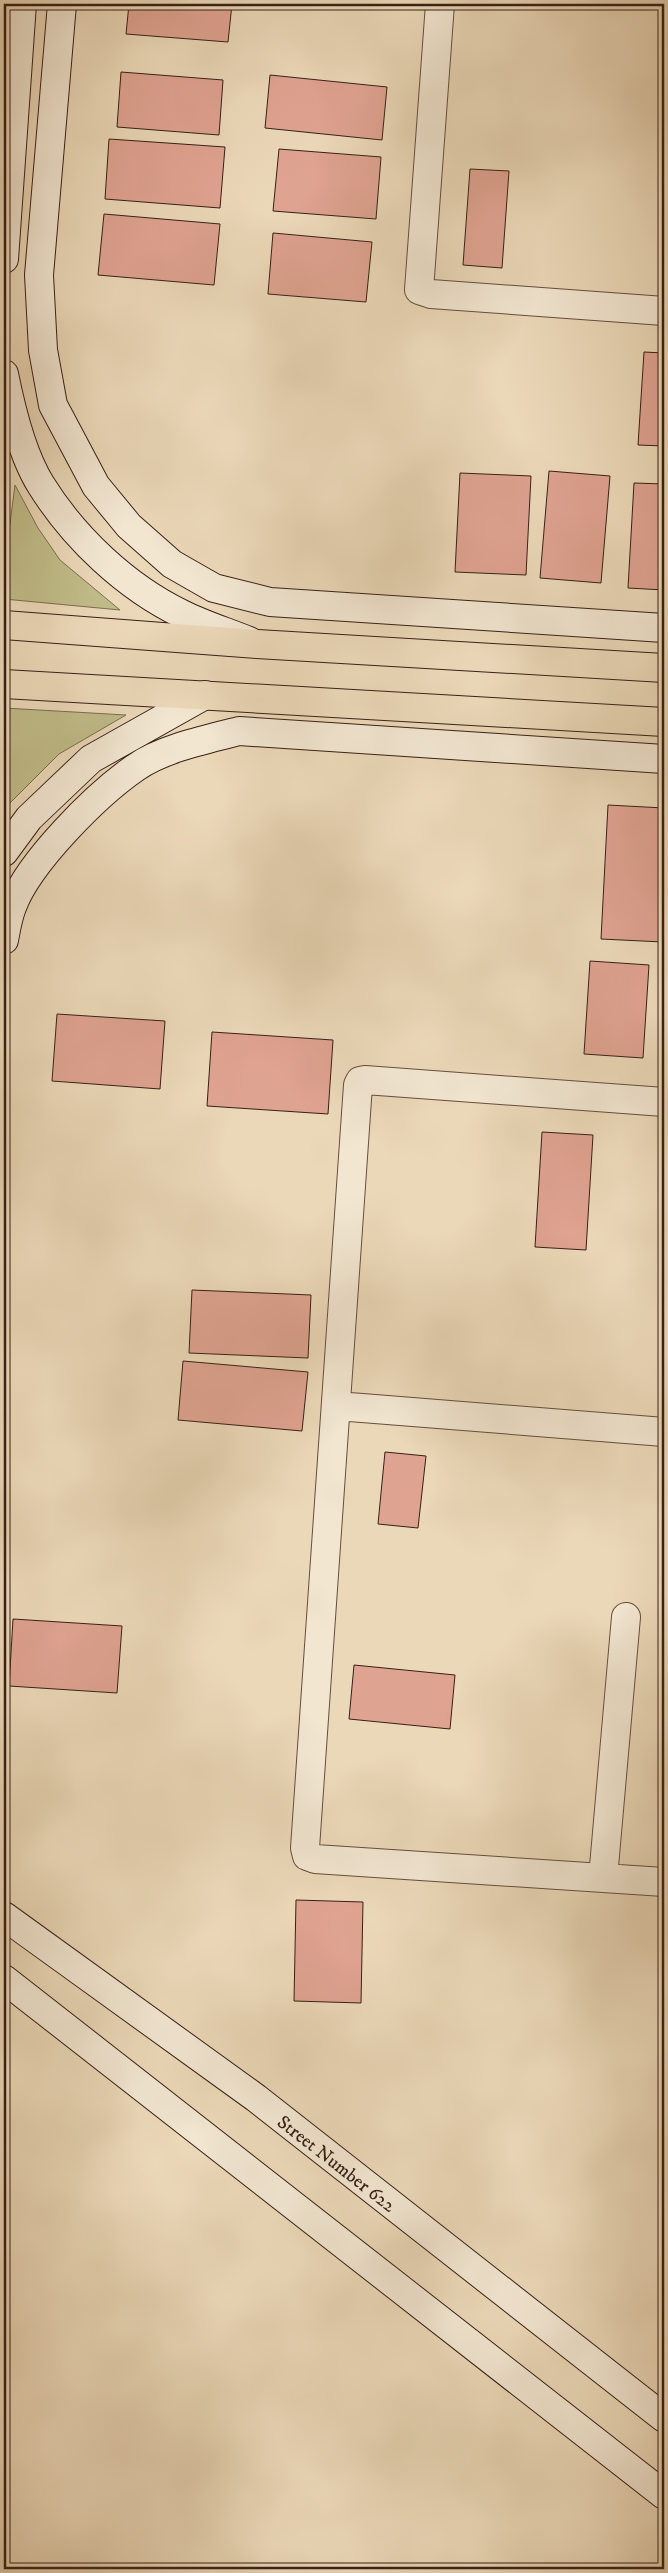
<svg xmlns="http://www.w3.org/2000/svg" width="668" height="2573" font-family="'IM FELL DW Pica',serif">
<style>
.green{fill:#c0bc89;stroke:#7c6e50}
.building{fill:#dfa391;stroke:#382016}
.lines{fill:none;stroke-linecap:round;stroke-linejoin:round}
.street-casing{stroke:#654e3e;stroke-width:30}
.secondary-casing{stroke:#382016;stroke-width:30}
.primary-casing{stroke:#382016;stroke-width:30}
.street{stroke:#f2e6d1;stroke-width:28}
.secondary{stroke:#f2e6d1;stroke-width:28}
.primary{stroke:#ebd8b8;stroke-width:28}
.labels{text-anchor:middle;stroke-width:4;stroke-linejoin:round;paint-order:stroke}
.street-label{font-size:19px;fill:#382016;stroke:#f2e6d1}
</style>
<rect width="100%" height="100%" fill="#ebd8b8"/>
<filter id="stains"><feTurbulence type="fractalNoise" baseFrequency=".004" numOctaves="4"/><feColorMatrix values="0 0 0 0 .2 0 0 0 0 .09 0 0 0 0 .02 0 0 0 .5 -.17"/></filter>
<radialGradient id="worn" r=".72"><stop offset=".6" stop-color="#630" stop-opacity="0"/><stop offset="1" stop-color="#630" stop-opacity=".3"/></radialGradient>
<path class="green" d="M15,485L38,528L60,560L120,610L4,599V570Z
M4,708L126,715L59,754L4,809Z"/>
<path class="building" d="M129,4H232L228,42L126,34Z
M121,72L223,80L219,135L117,127Z
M270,75L387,87L382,140L265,128Z
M109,139L225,147L220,208L105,199Z
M279,149L381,157L376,219L273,211Z
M470,169L509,171L502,268L463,265Z
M104,214L220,224L214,285L98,275Z
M273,233L372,242L366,302L268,294Z
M644,352L664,353V446L638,445Z
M549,471L610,476L601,583L540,578Z
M460,473L531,476L526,575L455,572Z
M634,483L664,484V590L628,588Z
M608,805L664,808L663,942L601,939Z
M590,961L649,965L643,1058L584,1054Z
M57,1014L165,1021L160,1089L52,1081Z
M212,1032L333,1040L328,1114L207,1106Z
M542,1132L593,1135L586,1250L535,1247Z
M192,1290L311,1295L308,1358L189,1353Z
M183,1361L308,1372L302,1431L178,1420Z
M385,1452L426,1456L418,1528L378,1524Z
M13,1619L122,1626L117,1693L9,1686Z
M354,1665L455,1675L450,1729L349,1719Z
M296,1900L363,1902L361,2003L294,2001Z"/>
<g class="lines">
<g class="street-casing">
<path id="street" d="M440,4L419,290L431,294L664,311
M664,1102L365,1080L360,1081L358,1085L305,1848L307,1856L315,1859L664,1882
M337,1406L664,1432
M603,1878L626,1617"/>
</g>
<g class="secondary-casing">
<path id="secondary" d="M62,4L39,275L43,350L53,405L96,486L129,526L172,564L214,588L270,602L664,628
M4,259L22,4
M4,374C11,409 22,455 41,485C74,538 126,587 182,614C204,625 227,632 249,641
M4,852L29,818L91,759L205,695
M4,940C6,929 8,917 12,907C28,863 96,795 135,768C161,749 207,739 239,731L664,759
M4,1916L256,2098L664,2418
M4,1979L664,2495"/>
</g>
<g class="primary-casing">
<path id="primary" d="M4,625L257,644L664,668
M4,684L664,722"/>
</g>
<use href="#street" class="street"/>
<use href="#secondary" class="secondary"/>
<use href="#primary" class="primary"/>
</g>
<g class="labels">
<g class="street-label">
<text transform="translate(337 2163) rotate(38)" y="7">Street Number 622</text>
</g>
</g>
<rect width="668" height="2573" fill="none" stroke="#ebd8b8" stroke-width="20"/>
<rect x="5" y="5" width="658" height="2563" fill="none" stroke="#382016" stroke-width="2.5"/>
<rect x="10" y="10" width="648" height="2553" fill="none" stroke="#382016"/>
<rect width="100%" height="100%" filter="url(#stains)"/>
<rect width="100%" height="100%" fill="url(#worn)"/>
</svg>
